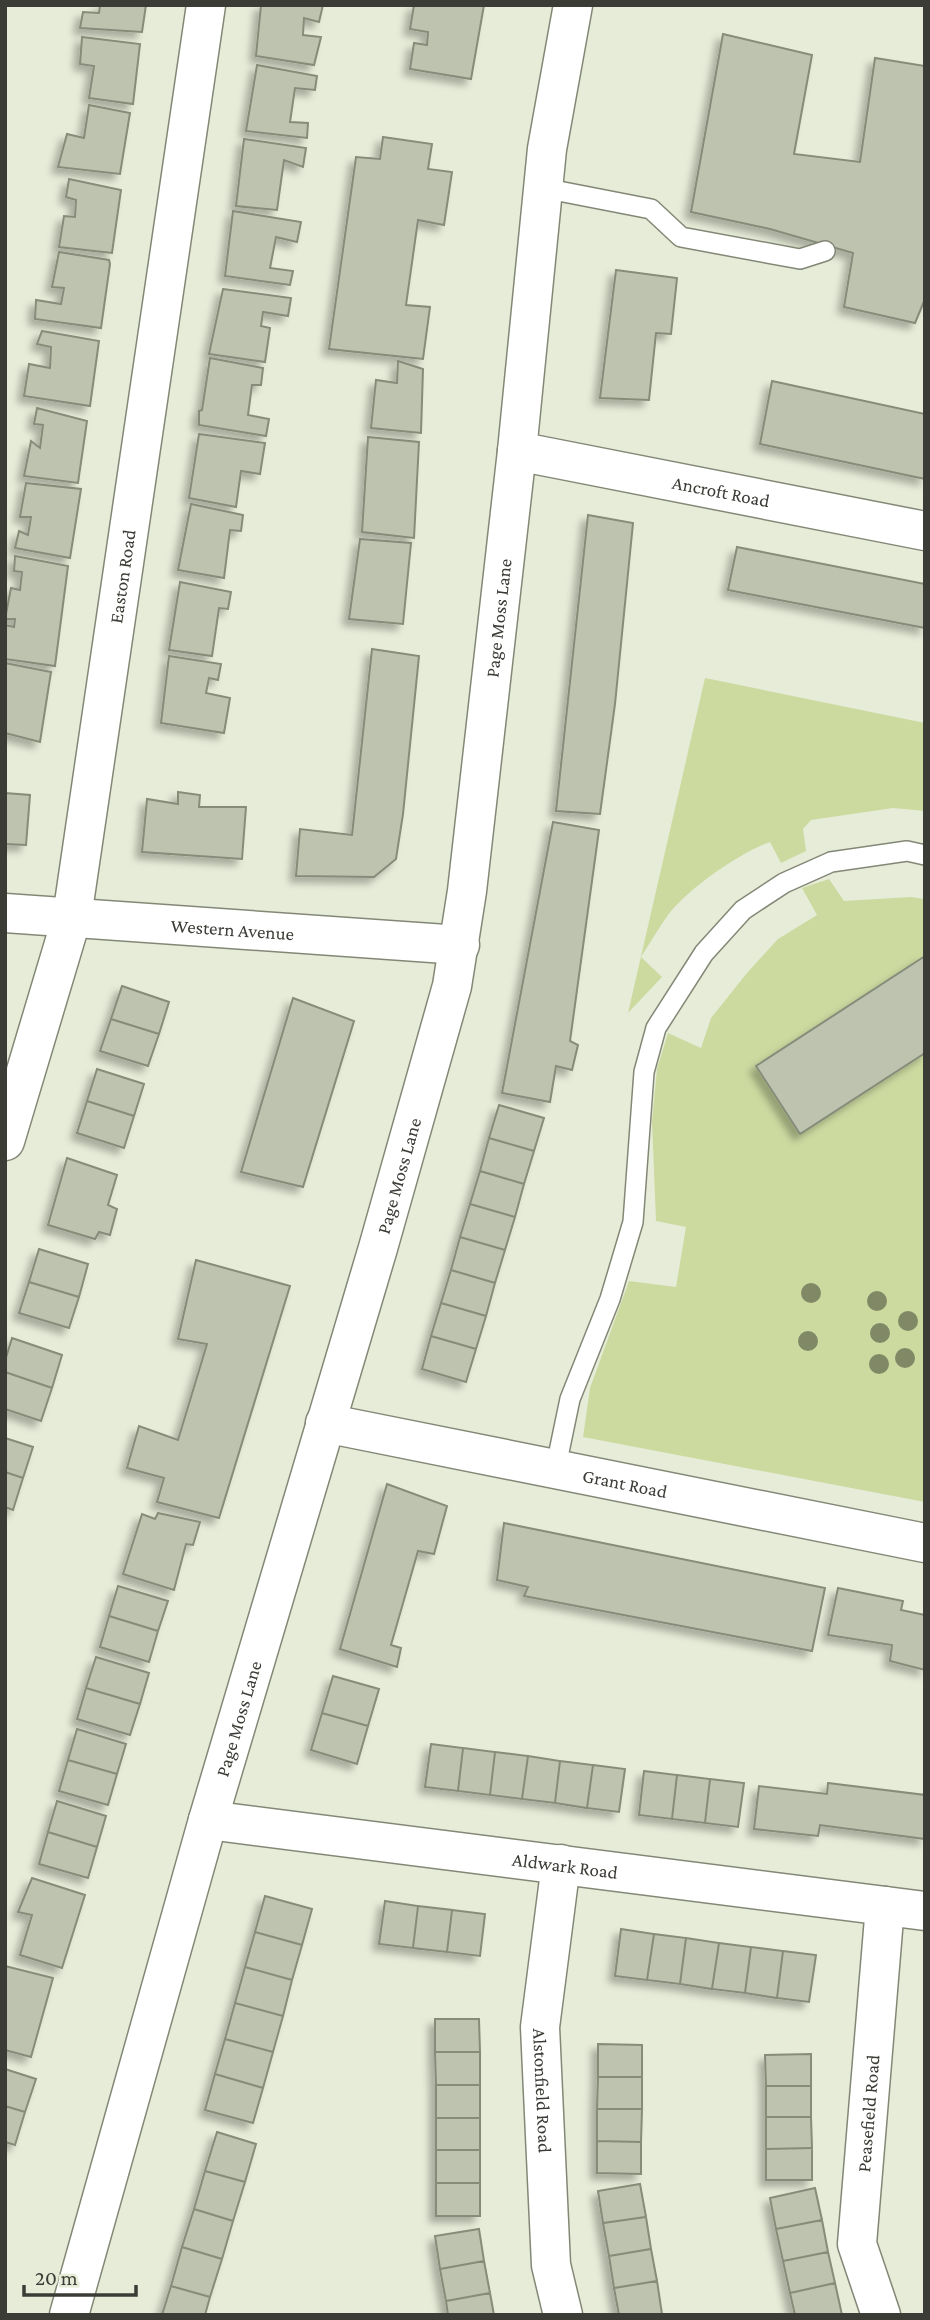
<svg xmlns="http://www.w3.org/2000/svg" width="930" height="2320" font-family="'Crimson Pro',serif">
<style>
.green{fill:#ccdaa0}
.building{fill:#bec3b0;stroke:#878c7a;stroke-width:2;filter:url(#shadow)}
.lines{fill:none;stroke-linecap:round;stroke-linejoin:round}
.service-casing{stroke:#838876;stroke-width:22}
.minor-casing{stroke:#838876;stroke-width:41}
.tertiary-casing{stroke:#838876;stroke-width:41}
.service{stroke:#fff;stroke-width:19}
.minor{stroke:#fff;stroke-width:38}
.tertiary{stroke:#fff;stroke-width:38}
.tree{fill:#818866}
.labels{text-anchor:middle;stroke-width:5;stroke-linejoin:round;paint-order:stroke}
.street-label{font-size:19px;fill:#3a3c35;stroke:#e6ecd8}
</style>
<defs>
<filter id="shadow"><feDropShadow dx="-6" dy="6" stdDeviation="3.5" flood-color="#0004"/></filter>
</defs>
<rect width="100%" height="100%" fill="#e6ecd8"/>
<path class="green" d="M705,678L925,723V811L893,808L811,820L803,829L806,851L781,863L770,842C739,853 688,889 668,915C658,929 650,943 641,957L662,977L628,1013Z
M829,879L844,901L911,897L925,899V956L756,1066L800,1134L925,1053V1502L583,1437L590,1388L629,1281L676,1287L686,1227L656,1221L652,1122L657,1069L668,1033L701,1048L711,1018L747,973L778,939L817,915L802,888Z"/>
<path class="building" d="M100,5H146L142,32L80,28L83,12L99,13Z
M261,5H323L319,22L304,18L303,35L321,37L314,65L256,56Z
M414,5H484L471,79L410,69L414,43L427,45L428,32L410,29Z
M723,34L812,55L794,154L860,162L875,58L925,66V299L915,323L844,307L853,253L770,229L691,212Z
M82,37L140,44L133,104L89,98L94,66L80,64Z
M257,65L317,76L315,90L295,88L290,122L308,123L307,138L246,131Z
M89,105L130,113L120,174L58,167L67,134L84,138Z
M383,137L432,144L428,169L452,172L444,225L418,220L406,305L430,307L423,359L329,349L356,157L380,159Z
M244,139L306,148L303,167L284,160L277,210L236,206Z
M69,179L121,190L112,253L59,247L64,216L75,217L76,200L66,197Z
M233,211L301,222L297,242L276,237L270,268L293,271L290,285L225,276Z
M59,252L109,260L110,264L101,328L35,319L36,300L61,304L64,288L52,287Z
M616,270L677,278L671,334L656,333L649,400L600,398Z
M223,289L291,298L288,316L263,312L261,326L270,328L265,362L209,354Z
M42,331L99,341L90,406L24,396L29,364L50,368L51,347L37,344Z
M210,358L263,368L261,385H252L248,415L269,419L266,436L199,425V411L202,410Z
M398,361L423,369L421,433L371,428L376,380L397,383Z
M772,381L925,414V479L760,444Z
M37,408L87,421L78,483L24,476L31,441L40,448L43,425L34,424Z
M199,434L265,443L260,474L241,471L236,507L189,498Z
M368,437L419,442L414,538L362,532Z
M26,483L81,489L70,558L15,548L19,531L28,535L31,517H20Z
M191,504L243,515L241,531L230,530L224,578L178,570Z
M588,515L633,523L615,704L600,814L556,811Z
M360,539L411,543L403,624L349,619Z
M737,547L925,584V628L728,590Z
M15,556L68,566L55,666L5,659V625L14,627L15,619H5L11,588L20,590L22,572L14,571Z
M180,582L231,592L228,609L219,608L212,656L169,650Z
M372,649L419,656L403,814L396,859L374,877L296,876L300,829L352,835Z
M169,656L221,664L218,680L209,678L206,693L230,698L224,733L161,723Z
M5,663L51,672L40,742L5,733Z
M178,792L200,795L199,807H246L242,859L142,852L147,799L178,804Z
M5,793L30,795L26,845L5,844Z
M553,822L599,830L570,1041L578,1045L572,1070L556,1066L550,1102L502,1093Z
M925,956V1053L800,1134L756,1066Z
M122,986L169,1002L159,1034L111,1019Z
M293,998L354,1021L303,1187L241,1172Z
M111,1019L159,1034L148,1066L100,1051Z
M97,1069L144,1084L134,1116L87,1101Z
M87,1101L134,1116L124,1148L77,1133Z
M499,1105L544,1118L534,1151L489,1138Z
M489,1138L534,1151L524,1184L480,1171Z
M67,1158L117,1175L108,1205L117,1209L110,1235L99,1232L95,1239L48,1225Z
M480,1171L524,1184L515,1217L470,1204Z
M470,1204L515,1217L505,1250L460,1237Z
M460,1237L505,1250L495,1283L451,1270Z
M39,1249L88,1264L79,1297L29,1282Z
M196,1260L290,1286L219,1518L157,1502L164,1478L127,1468L139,1426L178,1440L207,1344L178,1339Z
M451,1270L495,1283L486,1316L441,1303Z
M29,1282L79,1297L69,1328L19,1313Z
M441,1303L486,1316L476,1349L431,1336Z
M431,1336L476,1349L466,1382L422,1369Z
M12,1338L62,1355L52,1388L5,1372V1361Z
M5,1372L52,1388L41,1421L5,1409Z
M5,1438L33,1447L23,1478L5,1472Z
M5,1472L23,1478L13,1510L5,1507Z
M387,1484L447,1506L434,1554L418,1551L391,1645L401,1648L397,1667L340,1649Z
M158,1513L200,1522L193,1545L186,1544L174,1590L123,1574L142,1514L155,1519Z
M504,1523L825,1588L812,1651L524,1596L528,1587L497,1580Z
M118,1586L168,1601L158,1631L109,1616Z
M838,1588L903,1601L901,1610L925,1615V1670L890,1661L892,1645L828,1635Z
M109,1616L158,1631L149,1662L100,1647Z
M96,1657L149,1673L140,1704L86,1688Z
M333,1676L379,1689L368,1726L322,1713Z
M86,1688L140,1704L130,1735L77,1719Z
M322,1713L368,1726L357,1764L311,1750Z
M77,1729L126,1744L117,1774L68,1760Z
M431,1744L463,1748L458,1791L425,1787Z
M463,1748L495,1752L490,1795L458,1791Z
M495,1752L528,1756L522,1799L490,1795Z
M528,1756L560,1761L555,1803L522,1799Z
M68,1760L117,1774L108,1805L59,1791Z
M560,1761L593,1765L587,1808L555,1803Z
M593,1765L625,1769L619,1812L587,1808Z
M644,1771L677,1775L672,1819L639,1815Z
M677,1775L710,1779L705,1823L672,1819Z
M710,1779L744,1783L738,1827L705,1823Z
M828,1783L925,1795V1839L820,1825L818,1836L754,1829L759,1786L827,1794Z
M57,1801L106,1816L97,1847L48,1832Z
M48,1832L97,1847L88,1878L39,1864Z
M32,1878L85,1895L62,1968L20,1955L32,1915L18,1912Z
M265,1896L312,1909L302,1945L255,1932Z
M385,1901L418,1906L413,1948L379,1944Z
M418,1906L452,1910L447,1952L413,1948Z
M452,1910L485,1914L480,1956L447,1952Z
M621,1929L654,1934L647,1980L615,1976Z
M255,1932L302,1945L292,1980L245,1967Z
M654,1934L686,1938L680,1984L647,1980Z
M686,1938L719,1943L712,1989L680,1984Z
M719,1943L751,1947L745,1993L712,1989Z
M751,1947L783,1951L777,1998L745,1993Z
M783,1951L816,1955L809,2002L777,1998Z
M5,1966L53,1978L31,2057L5,2050Z
M245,1967L292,1980L283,2016L235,2003Z
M235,2003L283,2016L273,2052L225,2039Z
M435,2019H479L480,2052H435Z
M225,2039L273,2052L263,2088L215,2074Z
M598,2044L642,2045V2077H598Z
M435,2052H480V2085H436Z
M811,2054V2086H766L765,2055Z
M5,2069L36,2079L25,2112L5,2106Z
M215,2074L263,2088L253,2123L205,2110Z
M598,2077H642V2109H597Z
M436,2085H480V2118H436Z
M766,2086H811V2117H766Z
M5,2106L25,2112L15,2145L5,2142Z
M597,2109H642L641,2142L597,2141Z
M766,2117H811L812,2148L766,2149Z
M436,2118H480V2150H436Z
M217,2132L256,2144L245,2182L205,2171Z
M597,2141L641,2142V2174L597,2173Z
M812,2148V2180H766V2149Z
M436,2150H480V2183H436Z
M205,2171L245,2182L233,2221L194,2209Z
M436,2183H480V2216H436Z
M640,2184L646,2217L603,2223L598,2191Z
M815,2188L822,2220L776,2229L770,2198Z
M194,2209L233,2221L222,2259L182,2247Z
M646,2217L651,2249L609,2256L603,2223Z
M822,2220L828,2252L783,2261L776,2229Z
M479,2229L484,2261L440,2269L435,2236Z
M182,2247L222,2259L210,2297L171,2286Z
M651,2249L657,2281L614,2288L609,2256Z
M828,2252L835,2283L790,2293L783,2261Z
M484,2261L490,2293L446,2301L440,2269Z
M657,2281L662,2314L619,2315L614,2288Z
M835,2283L842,2315H795L790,2293Z
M171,2286L210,2297L205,2315H162Z
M490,2293L494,2315H448L446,2301Z"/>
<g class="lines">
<g class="service-casing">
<path id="service" d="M543,188L651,209L681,237L800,259L825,251
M555,1471L570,1399L610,1299L633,1222L644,1072L656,1028L704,953L743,910L784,883L831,862L907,851L925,855"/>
</g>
<g class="minor-casing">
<g id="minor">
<path id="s1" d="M517,451L925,531"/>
<path id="s2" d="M5,1141L72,917L206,5"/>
<path id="s3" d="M325,1423L925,1543"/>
<path id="s4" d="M208,1820L925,1911"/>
<path id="s5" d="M561,1864L540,2027L551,2265L563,2315"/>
<path id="s6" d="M881,2315L857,2244L885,1906"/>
</g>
</g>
<g class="tertiary-casing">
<g id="tertiary">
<path id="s7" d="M5,913L460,945"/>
<path id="s8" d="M69,2315L208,1820L378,1248L452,986L467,891L517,451L547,149L573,5"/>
</g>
</g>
<use href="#service" class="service"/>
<use href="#minor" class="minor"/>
<use href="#tertiary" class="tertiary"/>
</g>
<g class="tree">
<circle cx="811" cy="1293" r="10"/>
<circle cx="877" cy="1301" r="10"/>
<circle cx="908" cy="1321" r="10"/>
<circle cx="880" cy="1333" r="10"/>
<circle cx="808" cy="1341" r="10"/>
<circle cx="905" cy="1358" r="10"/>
<circle cx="879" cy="1364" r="10"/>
</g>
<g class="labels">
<g class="street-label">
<text dy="7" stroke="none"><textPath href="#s1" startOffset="208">Ancroft Road</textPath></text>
<text dy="7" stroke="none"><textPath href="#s2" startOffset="578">Easton Road</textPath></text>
<text dy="7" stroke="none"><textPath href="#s8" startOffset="1754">Page Moss Lane</textPath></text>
<text dy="7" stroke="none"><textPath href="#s7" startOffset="228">Western Avenue</textPath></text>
<text dy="7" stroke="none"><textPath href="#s8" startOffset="1186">Page Moss Lane</textPath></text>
<text dy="7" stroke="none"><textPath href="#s3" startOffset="306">Grant Road</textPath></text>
<text dy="7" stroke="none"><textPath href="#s8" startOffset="620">Page Moss Lane</textPath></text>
<text dy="7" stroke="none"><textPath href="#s4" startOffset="360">Aldwark Road</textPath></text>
<text dy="7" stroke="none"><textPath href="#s5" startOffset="228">Alstonfield Road</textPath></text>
<text dy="7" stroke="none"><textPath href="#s6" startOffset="206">Peasefield Road</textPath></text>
</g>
</g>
<rect width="930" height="2320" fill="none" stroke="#3a3c35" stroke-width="14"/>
<path d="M24 2285v10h112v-10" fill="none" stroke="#3a3c35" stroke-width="3.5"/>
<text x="35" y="2285" font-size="21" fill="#3a3c35" stroke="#e6ecd8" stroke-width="5" paint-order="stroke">20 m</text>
</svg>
